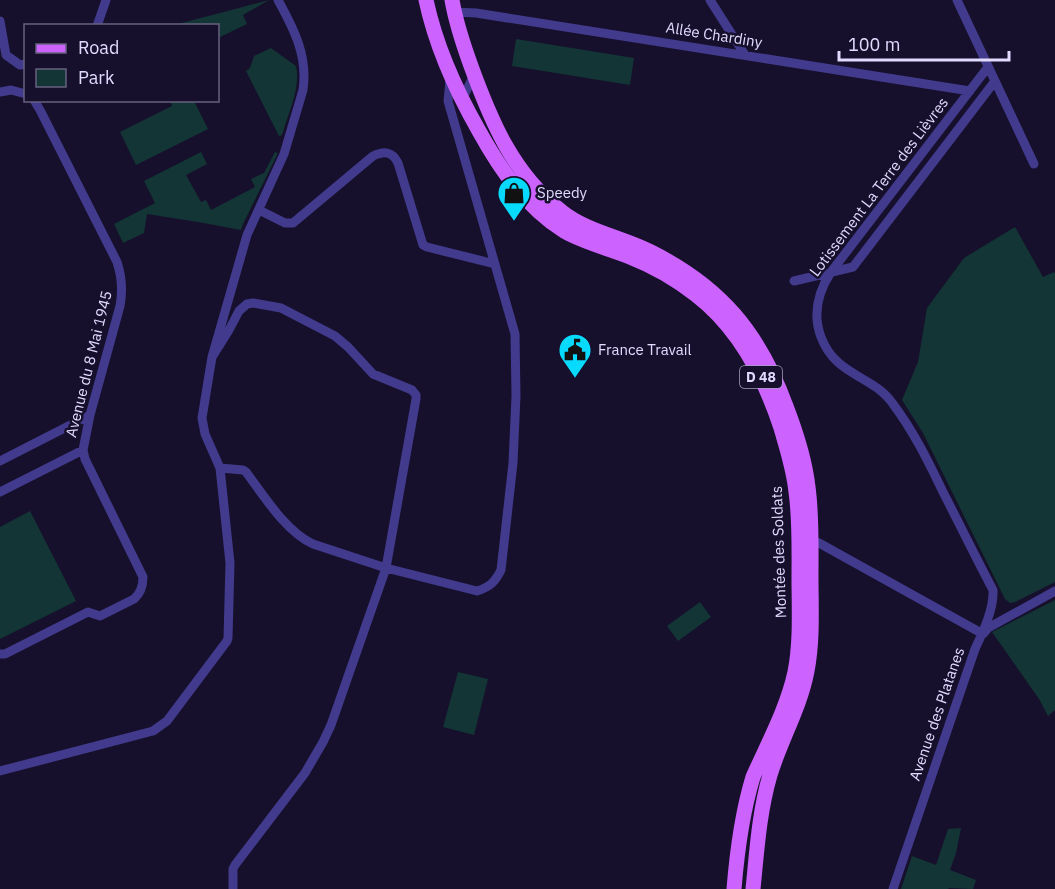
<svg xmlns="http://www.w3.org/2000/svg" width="1055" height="889" font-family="'IBM Plex Sans',sans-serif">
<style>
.green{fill:#133536}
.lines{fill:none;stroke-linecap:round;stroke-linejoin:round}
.minor{stroke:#423a8c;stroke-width:9}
.primary{stroke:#cc62ff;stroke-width:15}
.labels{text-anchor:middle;stroke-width:5;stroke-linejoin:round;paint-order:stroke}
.shield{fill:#16102c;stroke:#a49ec0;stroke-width:1.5}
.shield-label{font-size:14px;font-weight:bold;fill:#e1dbff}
.street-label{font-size:15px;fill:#e1dbff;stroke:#16102c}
.poi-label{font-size:15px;fill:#e1dbff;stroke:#16102c;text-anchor:start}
</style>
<rect width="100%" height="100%" fill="#16102c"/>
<path class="green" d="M269,0L243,15L247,24L218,38V26L174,25Z
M516,39L634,58L630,85L512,66Z
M271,48L296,66C301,88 288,114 282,135L279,136L246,71L250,68L254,56Z
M170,100L194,101L208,129L136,165L120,132L172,106Z
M201,152L207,164L186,175L201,202L206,200L211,210L255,187L251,179L264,173L275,152L278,153L243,224L241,230L198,222L147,214L144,233L123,243L114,224L155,203L144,181Z
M1015,227L1043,277L1054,272L1055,274V582L1015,602L1010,603L1005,599L923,433L902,400L918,362L927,308L964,258Z
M30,511L76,601L0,639V527Z
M1055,600V710L1048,716L1039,699L992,632Z
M700,602L711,617L678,641L667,626Z
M458,672L488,679L474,735L443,727Z
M961,828L956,853L950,870L976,880L973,889L949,888L948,889H901L912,856L936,865L948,829Z"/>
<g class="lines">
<path class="minor" d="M710,0L745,55
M957,0L1034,164
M454,12L476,13L970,91
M0,21L6,55L20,65L26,64
M97,26L106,0
M0,92L11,90L26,94
M461,102L474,75
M259,210L285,223H293L373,156C384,151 392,151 398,163L423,245L427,247L495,264
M794,281L853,267L995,81
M0,461L90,415
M220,468L205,434L202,418L212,357L247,235L284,154L303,90C308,56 294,29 278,0
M0,492L83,450
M811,540L819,543L983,634
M983,634L988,628L1055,591
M0,654H5L88,612L100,616L134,599C141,593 143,586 143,577L85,459L83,450L90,415L120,306C123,290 122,277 117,262L40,110L34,100
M0,771L153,731L167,721L227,641L228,638L230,563L220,468L243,470L246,472C264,496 286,532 313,544L386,568L416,399V395L412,390L373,374L348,347L335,336L281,308L253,303L247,304L239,311L229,330L212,357
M233,889V869L235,865L305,773L323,742L331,725L386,568L477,591C490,587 495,582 501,570L513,463L516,396L515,334L448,101L450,80
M893,889L975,649C983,632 994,609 993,590C976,558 960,525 943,492C928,461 914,432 893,404C872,374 836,377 821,337C812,313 818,292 831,272L988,67"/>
<path class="primary" d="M426,0C436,47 455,89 479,131C500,169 526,207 564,231C585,243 608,248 630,257C653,266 676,279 696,295C739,328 764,376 781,428C787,449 794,470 796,492C800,520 799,549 799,578C799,609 801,641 795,672C787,709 768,743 753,777C742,813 737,852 734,889
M452,0C456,23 463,44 471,66C491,121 513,174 561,211C587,232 622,237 651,252C721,287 759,333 786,406C796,432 805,459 808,487C812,516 811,547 811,576C811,608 813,640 807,671C800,708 781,739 770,775C759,813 757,850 753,889"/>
</g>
<defs>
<g id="shop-pin" transform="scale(1.725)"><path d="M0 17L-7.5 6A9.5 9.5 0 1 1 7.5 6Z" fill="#07daff" stroke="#16102c"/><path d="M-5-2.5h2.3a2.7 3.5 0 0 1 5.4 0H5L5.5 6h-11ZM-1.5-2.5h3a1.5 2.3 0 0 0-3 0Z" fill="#111"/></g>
<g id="civic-pin" transform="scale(1.725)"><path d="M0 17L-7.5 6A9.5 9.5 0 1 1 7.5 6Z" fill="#07daff" stroke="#16102c"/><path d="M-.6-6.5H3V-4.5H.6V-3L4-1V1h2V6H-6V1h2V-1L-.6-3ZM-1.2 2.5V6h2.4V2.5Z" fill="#111"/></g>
</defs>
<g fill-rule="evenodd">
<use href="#shop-pin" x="514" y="193"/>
<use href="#civic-pin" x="575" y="350"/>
</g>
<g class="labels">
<rect class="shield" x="740" y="366" width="42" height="22" rx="4.5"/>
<g class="shield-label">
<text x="761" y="382">D 48</text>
</g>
<g class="street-label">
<text transform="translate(714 35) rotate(9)" y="5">Allée Chardiny</text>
<text transform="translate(879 187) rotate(-53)" y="5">Lotissement La Terre des Lièvres</text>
<text transform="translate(89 364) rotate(-76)" y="5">Avenue du 8 Mai 1945</text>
<text transform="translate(779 552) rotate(-92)" y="5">Montée des Soldats</text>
<text transform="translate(937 714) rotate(-71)" y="5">Avenue des Platanes</text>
</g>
<g class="poi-label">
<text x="537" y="198">Speedy</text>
<text x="598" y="355">France Travail</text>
</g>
</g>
<rect x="24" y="24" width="195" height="78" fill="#16102c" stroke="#676180" stroke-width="1.5"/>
<rect x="36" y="44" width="30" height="9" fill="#cc62ff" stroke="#676180" stroke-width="1.5"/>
<text x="78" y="54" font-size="18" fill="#e1dbff">Road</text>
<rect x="36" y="69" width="30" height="18" fill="#133536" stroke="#676180" stroke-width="1.5"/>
<text x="78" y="84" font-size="18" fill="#e1dbff">Park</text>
<path d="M839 51v9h170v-9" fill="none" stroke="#e1dbff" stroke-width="3"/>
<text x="848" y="51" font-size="18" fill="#e1dbff" stroke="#16102c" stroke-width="4.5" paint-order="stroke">100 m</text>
</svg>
